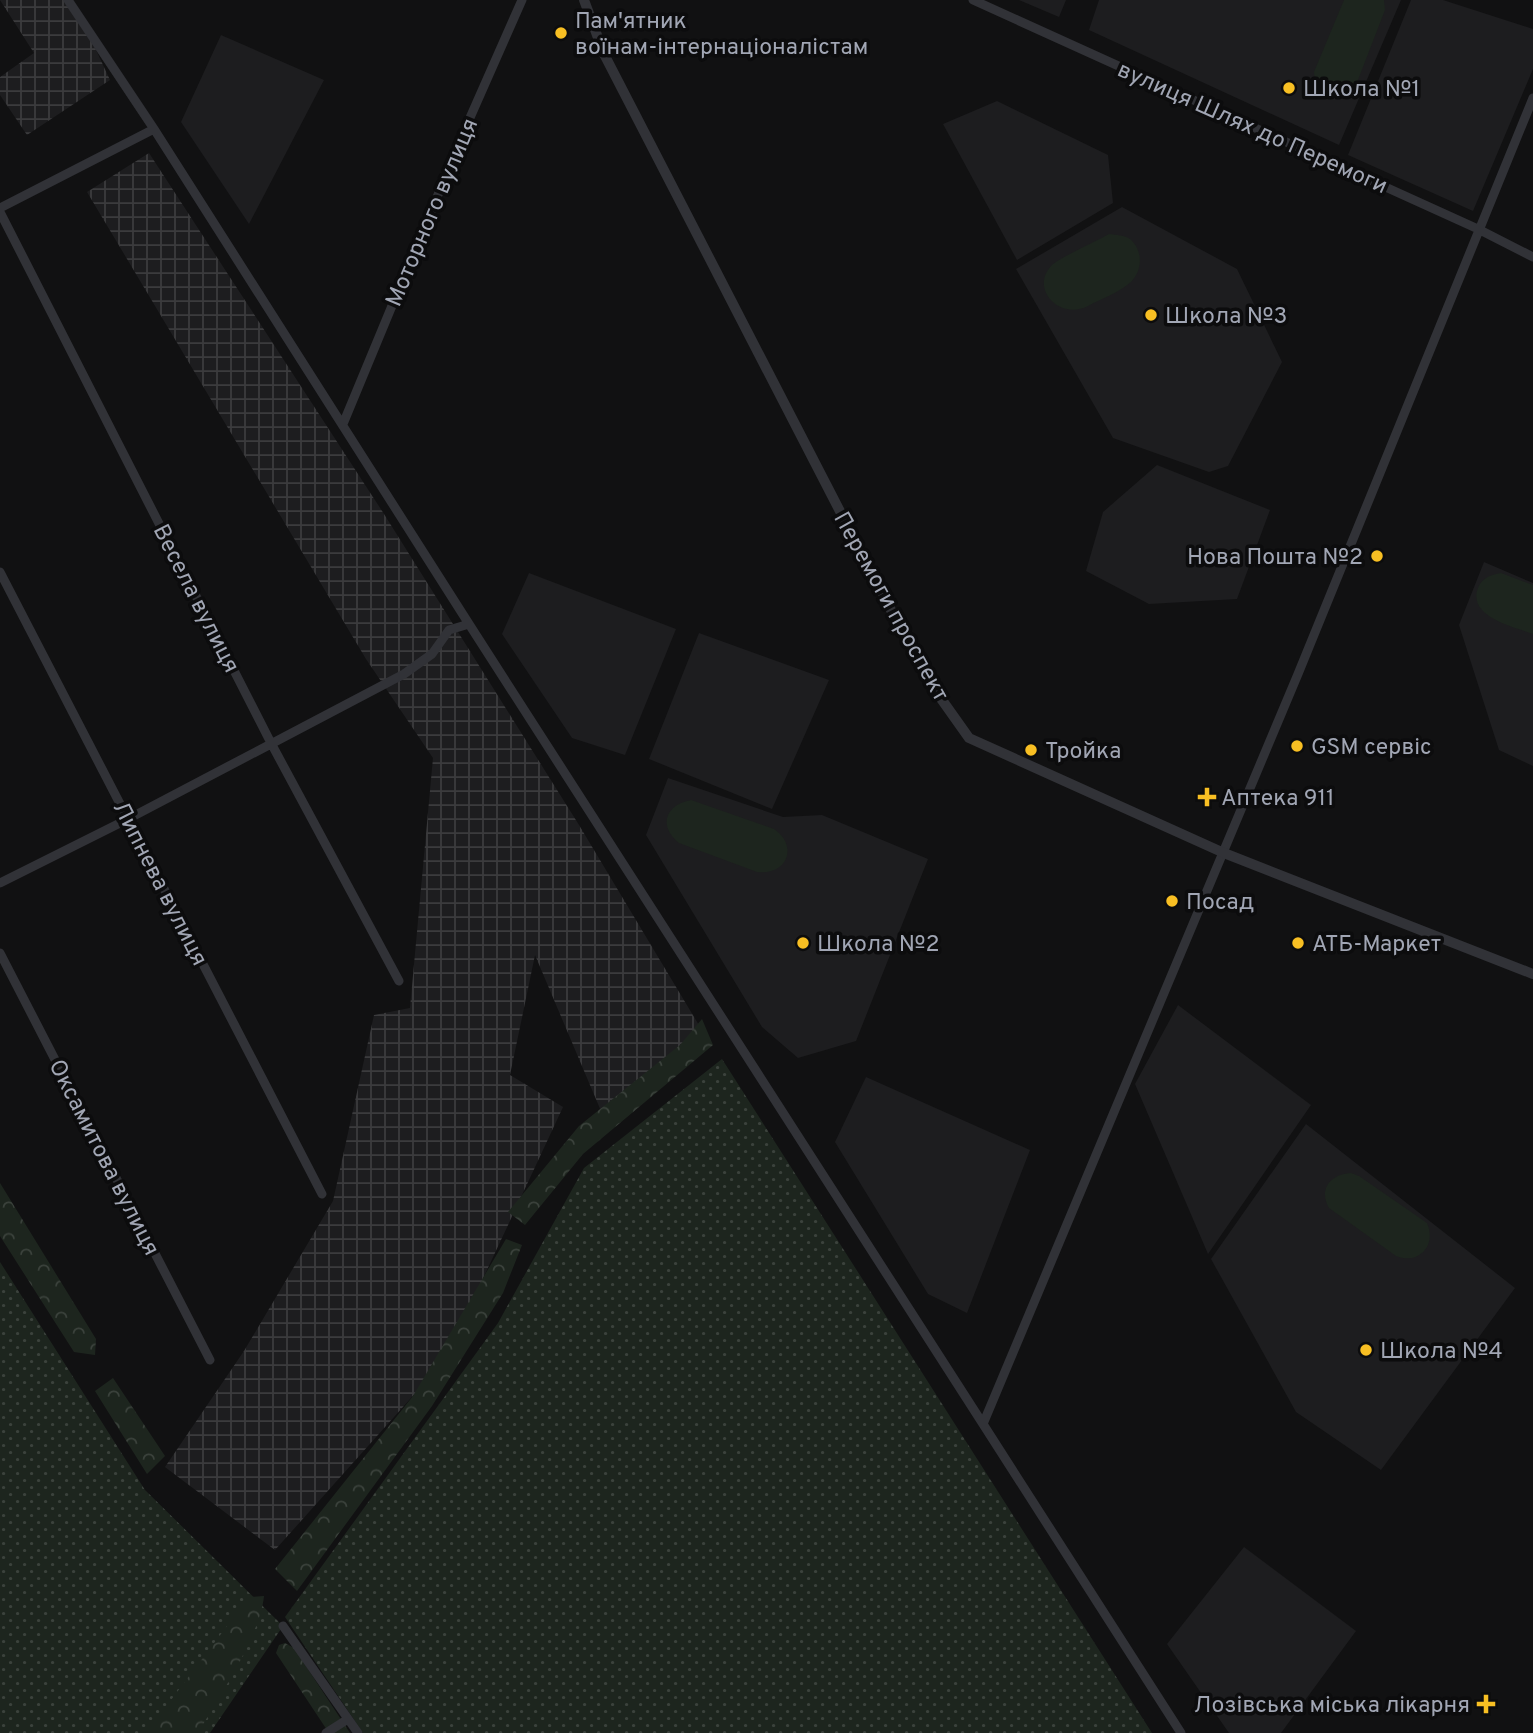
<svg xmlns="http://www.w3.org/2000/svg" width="1533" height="1733" font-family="Overpass,sans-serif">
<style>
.built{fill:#1d1d1f}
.industrial{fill:url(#industrial-grid)}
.grass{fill:url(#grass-dots)}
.forest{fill:url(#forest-crowns)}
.pitch{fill:#1d251e}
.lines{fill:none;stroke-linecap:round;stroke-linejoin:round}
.minor{stroke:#313237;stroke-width:9}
.tertiary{stroke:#313237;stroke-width:10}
.poi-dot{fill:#f8bf23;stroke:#0c0c0d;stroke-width:2.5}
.labels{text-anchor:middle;stroke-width:7;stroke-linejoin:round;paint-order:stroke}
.poi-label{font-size:23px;fill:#a1a6b4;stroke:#0c0c0d;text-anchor:start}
.street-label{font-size:23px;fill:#a1a6b4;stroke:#0c0c0d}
</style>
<defs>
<pattern id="industrial-grid" width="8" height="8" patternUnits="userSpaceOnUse" patternTransform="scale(1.75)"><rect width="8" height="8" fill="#1d1d1f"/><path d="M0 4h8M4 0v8" fill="none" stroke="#3b3b3d"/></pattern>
<pattern id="grass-dots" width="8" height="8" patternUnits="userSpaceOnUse" patternTransform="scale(1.75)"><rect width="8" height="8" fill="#1d251e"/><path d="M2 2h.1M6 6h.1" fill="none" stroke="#3b423c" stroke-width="1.8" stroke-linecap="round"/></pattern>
<pattern id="forest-crowns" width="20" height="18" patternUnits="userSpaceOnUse" patternTransform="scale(1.75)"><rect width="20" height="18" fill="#1d251e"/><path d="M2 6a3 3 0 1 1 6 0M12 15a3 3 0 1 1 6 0" fill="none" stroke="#3b423c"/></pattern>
</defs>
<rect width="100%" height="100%" fill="#111112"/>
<path class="built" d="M1019,0H1066L1059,17Z
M1099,0H1401L1339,145L1089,30Z
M1411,0H1443L1533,29V69L1473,211L1348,155Z
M221,35L324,80L249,224L181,122Z
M997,101L1108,155L1113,203L1017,260L943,124Z
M1122,207L1237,269L1282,362L1228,466L1209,472L1113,438L1016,269Z
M1157,465L1270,510L1237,599L1149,604L1086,571L1103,512Z
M1484,562L1533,583V766L1499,750L1459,625Z
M529,573L676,629L625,755L572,738L502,634Z
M699,633L829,680L772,809L649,759Z
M668,778L783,817L822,815L928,859L856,1041L798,1058L762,1027L646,835Z
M1178,1005L1311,1105L1208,1254L1135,1084Z
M866,1077L1030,1150L967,1313L928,1294L835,1142Z
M1306,1124L1515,1288L1381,1470L1296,1412L1211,1259Z
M1244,1547L1356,1631L1281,1733H1229L1167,1644Z"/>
<path class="industrial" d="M0,0H67L83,22L110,80L27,135L0,95V77L34,53Z
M149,153L384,514L579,825L706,1037L601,1111L535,955L510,1075L563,1107L445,1360L275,1550L165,1467L244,1351L333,1201L374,1015L410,1008L433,758L366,659L87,192Z"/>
<path class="grass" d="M722,1059L1152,1733H363L285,1617L498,1323L584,1168Z
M0,1262L145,1490L283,1626L210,1733H0Z"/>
<path class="forest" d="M702,1019L713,1045L583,1154L525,1225L508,1212L579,1126L680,1045Z
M0,1183L96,1339L95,1355L74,1352L0,1236Z
M506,1239L522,1245L503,1293L432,1406L297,1591L275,1569L413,1396Z
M113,1378L165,1456L147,1474L95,1391Z
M264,1596C260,1636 219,1697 198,1733H146L249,1597Z
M285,1643L294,1648L350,1733H329L276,1653L279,1645Z"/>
<path class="pitch" d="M1344,0H1384L1385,10L1356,85L1342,97C1327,96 1315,88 1314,72Z
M1109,234C1116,235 1125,235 1130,239C1143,250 1143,270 1131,282C1120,292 1101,299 1088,306C1059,321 1029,288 1052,265C1061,257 1097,241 1109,234Z
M1501,573L1533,585V634C1514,627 1467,617 1478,588C1482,578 1490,575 1501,573Z
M691,800L774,829C799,846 787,876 757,872L679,843C658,826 665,805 691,800Z
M1351,1173L1359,1176L1427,1223C1437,1246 1418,1265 1396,1256L1329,1208C1318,1189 1331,1174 1351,1173Z"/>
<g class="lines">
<path class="minor" d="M68,0L154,129L469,624L983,1424L1298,674L1533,98
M973,0L1478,229L1533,257
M0,208L154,129
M0,212L271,743L399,981
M343,424L469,120L522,0
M0,572L322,1194
M0,883L128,819L404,674L432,654L449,630L469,624
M0,953L210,1360
M983,1424L1181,1733
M283,1626L358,1733
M326,1733L348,1719"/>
<path class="tertiary" d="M584,0L604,54L925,676L969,738L1224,853L1533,974"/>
</g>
<g class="poi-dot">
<circle cx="561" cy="33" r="7"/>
<circle cx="1289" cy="88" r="7"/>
<circle cx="1151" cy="315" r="7"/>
<circle cx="1377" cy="556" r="7"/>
<circle cx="1297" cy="746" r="7"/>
<circle cx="1031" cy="750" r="7"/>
<path d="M1203.5 786.5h7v7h7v7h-7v7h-7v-7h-7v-7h7z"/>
<circle cx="1172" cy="901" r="7"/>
<circle cx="803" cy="943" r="7"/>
<circle cx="1298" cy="943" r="7"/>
<circle cx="1366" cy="1350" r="7"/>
<path d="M1482.5 1693.5h7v7h7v7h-7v7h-7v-7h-7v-7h7z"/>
</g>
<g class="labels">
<g class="poi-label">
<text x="575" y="28">Пам'ятник<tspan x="575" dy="26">воїнам-інтернаціоналістам</tspan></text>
<text x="1303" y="96">Школа №1</text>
<text x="1165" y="323">Школа №3</text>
<text x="1363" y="564" text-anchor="end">Нова Пошта №2</text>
<text x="1311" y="754">GSM сервіс</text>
<text x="1045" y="758">Тройка</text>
<text x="1221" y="805">Аптека 911</text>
<text x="1186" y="909">Посад</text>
<text x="817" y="951">Школа №2</text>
<text x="1312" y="951">АТБ-Маркет</text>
<text x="1380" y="1358">Школа №4</text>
<text x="1470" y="1712" text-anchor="end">Лозівська міська лікарня</text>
</g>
<g class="street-label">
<text transform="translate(1253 127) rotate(24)" y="8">вулиця Шлях до Перемоги</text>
<text transform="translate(431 212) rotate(-67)" y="8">Моторного вулиця</text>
<text transform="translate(197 598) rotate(63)" y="8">Весела вулиця</text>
<text transform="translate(892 606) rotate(61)" y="8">Перемоги проспект</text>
<text transform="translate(161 883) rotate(63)" y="8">Липнева вулиця</text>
<text transform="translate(105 1157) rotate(63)" y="8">Оксамитова вулиця</text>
</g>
</g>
</svg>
